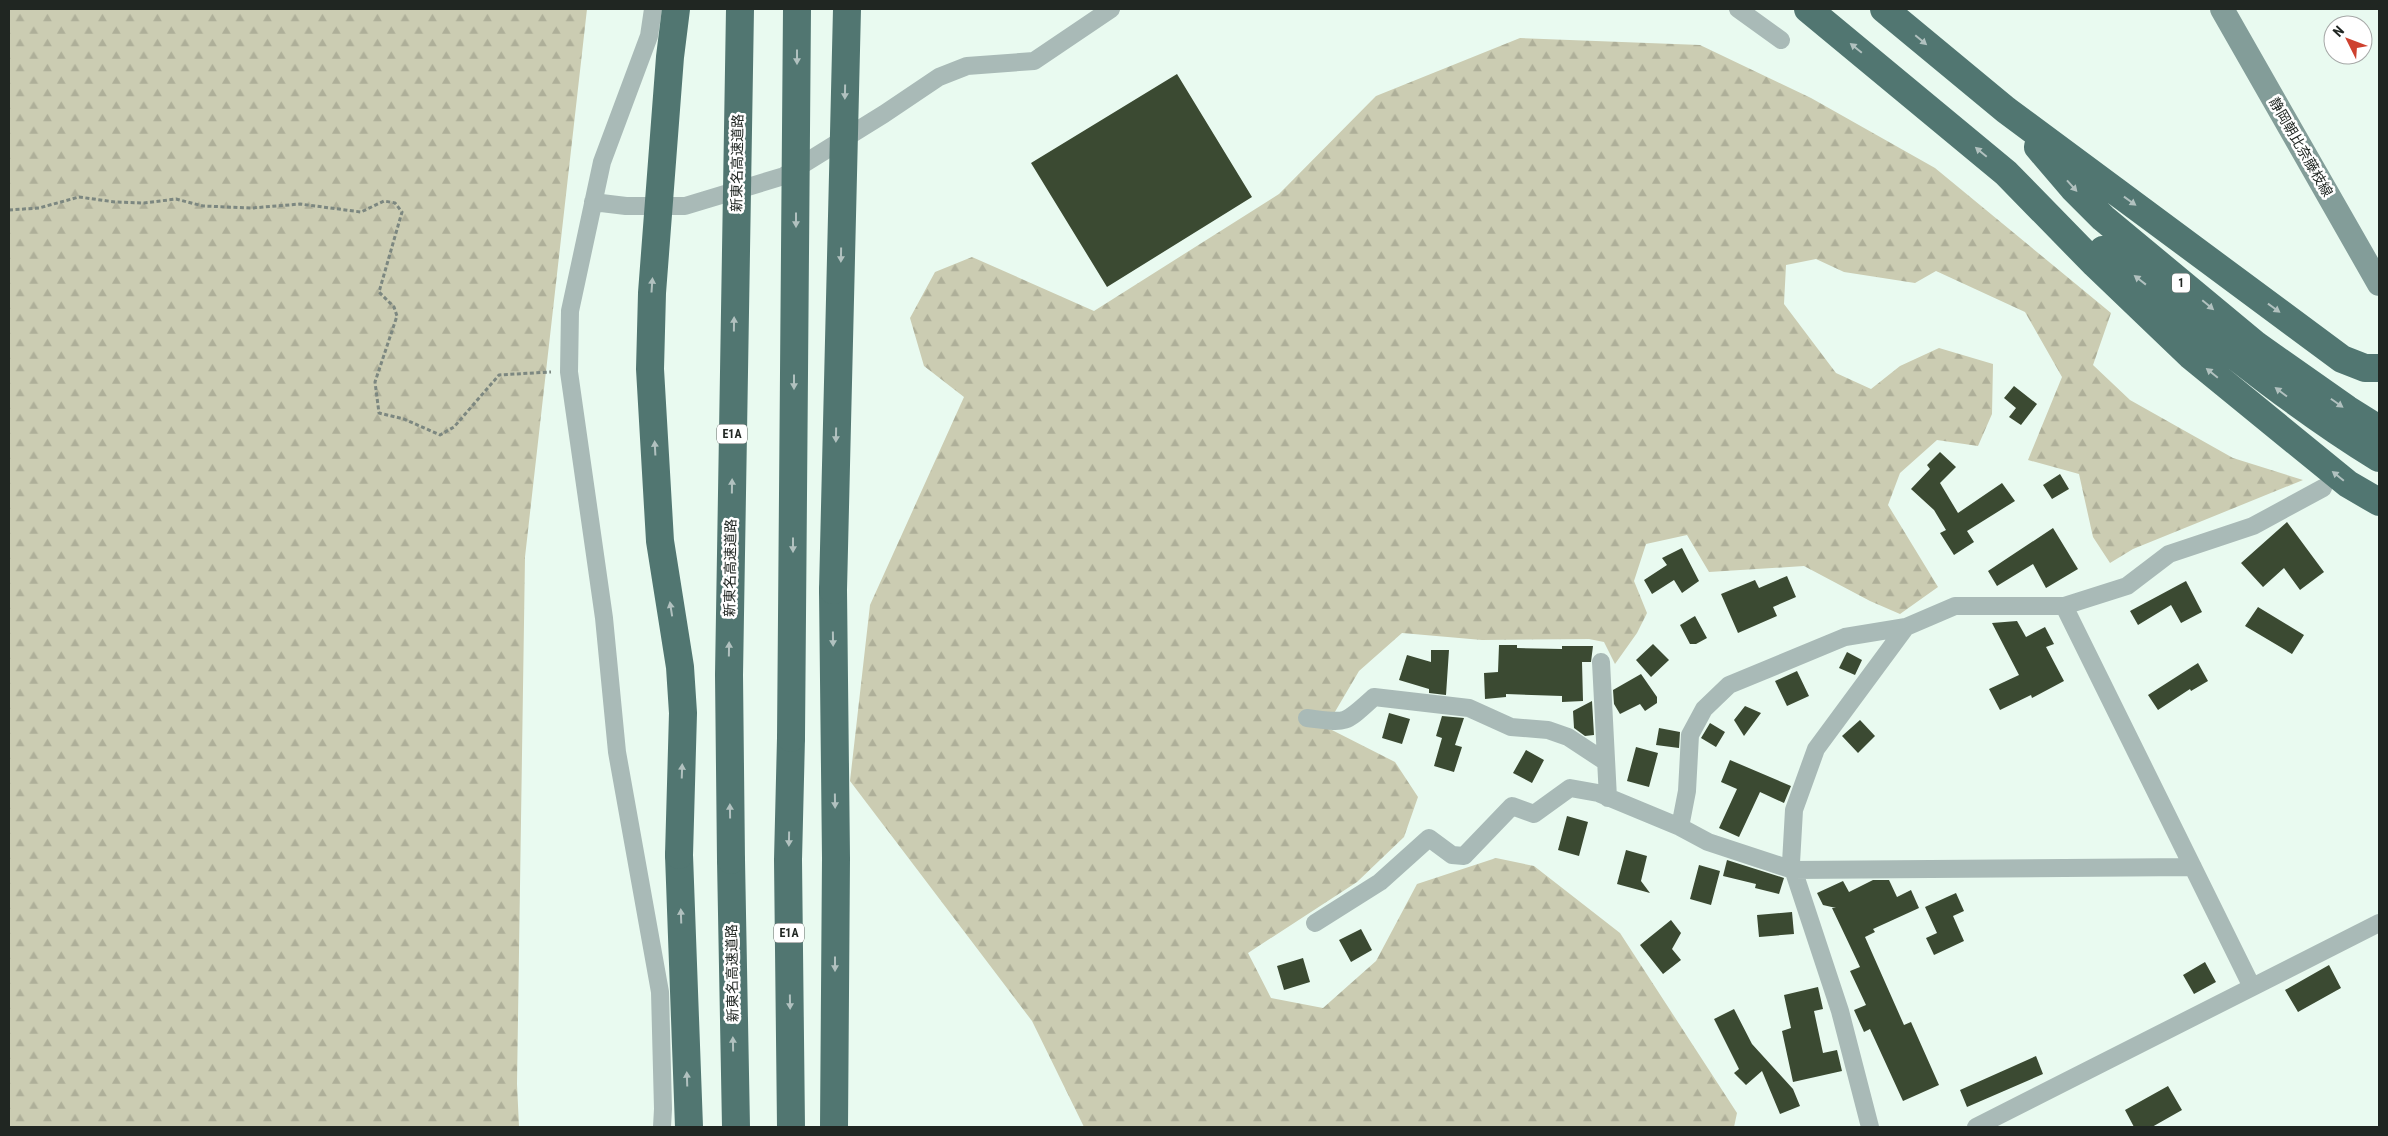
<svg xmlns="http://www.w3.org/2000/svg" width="2388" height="1136" font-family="'Roboto Condensed','Noto Sans JP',sans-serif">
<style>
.forest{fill:url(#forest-firs)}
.building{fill:#3b4a32}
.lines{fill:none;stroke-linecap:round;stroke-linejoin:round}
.path{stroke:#7c8780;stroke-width:3;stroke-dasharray:4 2.5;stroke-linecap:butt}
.street{stroke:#a9bab7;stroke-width:18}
.secondary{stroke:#839d99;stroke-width:24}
.highway{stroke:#517671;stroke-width:28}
.highway-bridge{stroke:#517671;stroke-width:28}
.oneway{fill:#b1c1bf}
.labels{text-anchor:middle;stroke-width:5;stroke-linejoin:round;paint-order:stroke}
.shield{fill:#fff;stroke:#636764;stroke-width:1}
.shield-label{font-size:12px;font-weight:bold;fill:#202622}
.street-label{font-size:14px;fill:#202622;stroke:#fff}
</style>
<defs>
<pattern id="forest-firs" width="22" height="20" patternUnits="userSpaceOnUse" patternTransform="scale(1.25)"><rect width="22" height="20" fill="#cbccb2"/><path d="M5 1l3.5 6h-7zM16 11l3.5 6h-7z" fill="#aeaf99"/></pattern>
</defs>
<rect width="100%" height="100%" fill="#e9faf0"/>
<path class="forest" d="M9,9H587L525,557L517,1084L519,1127H9Z
M1520,38L1700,45L1811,98L1935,168L2111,313L2093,365L2130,400L2233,458L2303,480L2133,549L2110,563L2093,537L2079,474L2028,460L2062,377L2025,312L1936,271L1915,283L1844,272L1816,259L1786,265L1784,304L1836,373L1871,389L1900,366L1939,348L1993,364L1992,414L1978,446L1937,440L1900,473L1888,505L1938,587L1900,614L1870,601L1804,566L1709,572L1687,535L1646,544L1634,581L1647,613L1637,633L1615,664L1604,642L1589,639L1482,640L1402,633L1359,671L1326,727L1395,762L1418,797L1404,837L1357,882L1248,953L1271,998L1323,1008L1376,961L1417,884L1496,858L1534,866L1620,933L1737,1113L1734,1127H1084L1032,1021L850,781L870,605L964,397L924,366L910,318L935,272L972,257L1094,311L1279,194L1376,96Z"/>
<path class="building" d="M1177,74L1252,197L1107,287L1031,163Z
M2014,386L2037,404L2021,425L2009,417L2016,408L2004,398Z
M1940,452L1956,467L1940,483L1958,513L2002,483L2015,501L1967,531L1974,542L1954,555L1940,533L1946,530L1934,510L1911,489L1930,469L1927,465Z
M2060,474L2069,489L2052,499L2043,485Z
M2287,522L2324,572L2300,590L2284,568L2263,587L2241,563Z
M2053,528L2078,569L2046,588L2033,564L1997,586L1988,571Z
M1682,548L1699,581L1682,593L1674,580L1652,594L1644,580L1667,565L1662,558Z
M1787,576L1796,597L1773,607L1777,616L1738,633L1721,594L1755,580L1759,588Z
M2186,581L2202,612L2181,623L2171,605L2138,625L2130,611Z
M2258,607L2304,635L2292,654L2245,626Z
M1695,616L1707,638L1696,644H1690L1680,625Z
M2017,621L2026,637L2045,627L2054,644L2046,647L2064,681L2032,698L2031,695L2000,710L1989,689L2019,675L1992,623Z
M1653,644L1669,660L1651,677L1636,660Z
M1499,645H1517V648L1562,649V646H1593L1591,662H1582L1583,701L1562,702V696L1506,694V697L1485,699L1484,673L1498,672Z
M1431,650H1449L1446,695L1429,693V689L1399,680L1407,655L1431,662Z
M1847,652L1862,660L1855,675L1839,668Z
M2198,663L2208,681L2191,691L2190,689L2158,710L2148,695Z
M1797,671L1809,696L1787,706L1775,681Z
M1641,674L1657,697V703L1645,711L1640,704L1620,714L1614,704L1613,690Z
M1592,701L1594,735L1585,736L1574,728L1573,711Z
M1745,706L1761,713L1744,736L1734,720Z
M1389,713L1410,719L1402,744L1382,738Z
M1442,716L1464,718L1455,745L1462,747L1454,772L1434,766L1442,738L1436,736Z
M1860,720L1875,736L1858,753L1842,736Z
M1710,723L1725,732L1716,747L1701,738Z
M1659,728L1680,732L1679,748L1656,745Z
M1636,747L1658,753L1649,787L1627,781Z
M1526,750L1544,760L1532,783L1513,773Z
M1730,760L1791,786L1784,803L1760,792L1739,837L1719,828L1737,789L1721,782Z
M1567,816L1588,822L1579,856L1558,850Z
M1626,850L1647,856L1641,881L1650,893L1617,884Z
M1727,860L1784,878L1779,894L1755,888L1756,884L1723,876Z
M1699,865L1720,871L1711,905L1690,899Z
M1873,880H1889L1897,897L1911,890L1919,908L1873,929L1875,932L1865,937L1904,1025L1911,1022L1939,1085L1903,1101L1870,1029L1864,1032L1854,1010L1866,1005L1850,971L1860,967L1832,908H1836L1823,905L1817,893L1843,881L1849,892Z
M1956,893L1964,911L1953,916L1964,941L1934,955L1926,938L1937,933L1925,907Z
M1792,912L1794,934L1759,937L1757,915Z
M1671,920L1681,933L1672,949L1681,960L1663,974L1640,945Z
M1361,929L1372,950L1351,962L1339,940Z
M1303,958L1310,982L1284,990L1277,966Z
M2205,962L2216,982L2194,994L2183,975Z
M2329,965L2341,988L2298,1012L2285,990Z
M1818,987L1823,1009L1814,1011L1823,1053L1837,1050L1842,1071L1793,1082L1782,1031L1791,1028L1784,995Z
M1734,1009L1752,1044L1793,1089L1800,1106L1780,1114L1762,1071L1746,1085L1734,1073L1739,1069L1714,1019Z
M2036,1056L2043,1074L1967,1107L1960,1090Z
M2168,1086L2182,1110L2152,1127H2134L2125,1110Z"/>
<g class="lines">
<path class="path" d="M9,210L39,208L79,197L115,202L144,203L176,199L203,206L252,208L300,204L361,212L384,201L395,203L402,212L379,292L394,307L397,316L375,382L379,413L404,419L440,435L454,427L499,375L551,372"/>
<path class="street" d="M653,9L649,36L602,162L570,311L569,372L604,618L617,752L660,992L663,1109L662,1127
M1738,9L1781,40
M593,202L626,206H685L784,176L884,114L939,77L967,66L1034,61L1111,9
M2064,606L2252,987
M1601,662L1608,798
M1307,718C1348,723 1343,725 1374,697L1469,708L1511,727L1548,730L1568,737L1606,762
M1680,827L1687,791L1690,735L1704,709L1729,685L1845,637L1906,627
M1315,923L1380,882L1429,838L1452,855L1464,856L1512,806L1534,814L1570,788L1598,793L1680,827L1708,842L1793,870L2193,867
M1870,1127L1840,1011L1791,863L1794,810L1816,749L1906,627L1955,606H2064L2127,586L2169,554L2253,526L2323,488
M1976,1127L2379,923"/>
<path class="secondary" d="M2222,9L2379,284"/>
<path class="highway" d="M1808,9L2006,173L2095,264L2191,356L2348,484L2379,502
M1884,9L2006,110L2342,359L2365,368H2379
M2038,147L2073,188L2103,218L2256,345L2347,409L2379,429
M2103,250C2194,322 2281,398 2379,458
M833,590L836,858L834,1127
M679,855L689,1127
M731,860L736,1127
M791,1127L788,860L791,738"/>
<path class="highway-bridge" d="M676,9L670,57L652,293L650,369L660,541L680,667L683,713L679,855
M833,590L847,9
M791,738L797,9
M731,860L729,675L740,9"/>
</g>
<defs><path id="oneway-solid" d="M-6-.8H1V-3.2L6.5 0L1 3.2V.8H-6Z" transform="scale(1.25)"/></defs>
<g class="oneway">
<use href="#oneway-solid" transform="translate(1921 40) rotate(40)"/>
<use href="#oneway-solid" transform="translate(1856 48) rotate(-141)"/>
<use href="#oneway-solid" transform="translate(797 57) rotate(90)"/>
<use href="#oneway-solid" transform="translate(845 92) rotate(91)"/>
<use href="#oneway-solid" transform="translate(1981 152) rotate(-140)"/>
<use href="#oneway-solid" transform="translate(2072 186) rotate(48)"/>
<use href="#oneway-solid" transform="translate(2130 201) rotate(36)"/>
<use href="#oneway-solid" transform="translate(796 220) rotate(90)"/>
<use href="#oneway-solid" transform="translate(841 255) rotate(91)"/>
<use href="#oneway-solid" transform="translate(2140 280) rotate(-142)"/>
<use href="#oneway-solid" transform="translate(652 285) rotate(-86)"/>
<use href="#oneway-solid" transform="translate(2208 305) rotate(40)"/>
<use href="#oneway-solid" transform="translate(2274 308) rotate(36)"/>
<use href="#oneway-solid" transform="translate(734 324) rotate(-89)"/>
<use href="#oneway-solid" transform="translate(2212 373) rotate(-141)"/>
<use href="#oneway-solid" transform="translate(794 382) rotate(90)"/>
<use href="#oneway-solid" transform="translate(2281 392) rotate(-143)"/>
<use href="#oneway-solid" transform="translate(2337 403) rotate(35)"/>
<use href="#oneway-solid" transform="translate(836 435) rotate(91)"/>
<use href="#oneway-solid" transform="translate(655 448) rotate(-93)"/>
<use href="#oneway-solid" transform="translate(2338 476) rotate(-141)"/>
<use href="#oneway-solid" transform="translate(732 486) rotate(-89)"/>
<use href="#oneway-solid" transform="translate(793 545) rotate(90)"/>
<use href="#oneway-solid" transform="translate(671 609) rotate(-99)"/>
<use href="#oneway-solid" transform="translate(833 639) rotate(89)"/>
<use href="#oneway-solid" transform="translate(729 649) rotate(-89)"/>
<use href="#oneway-solid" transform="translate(682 771) rotate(-88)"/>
<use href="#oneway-solid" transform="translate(835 801) rotate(89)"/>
<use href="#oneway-solid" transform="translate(730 811) rotate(-91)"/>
<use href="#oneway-solid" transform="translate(789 839) rotate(91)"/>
<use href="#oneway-solid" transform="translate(681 916) rotate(-92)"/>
<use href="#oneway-solid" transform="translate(835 964) rotate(90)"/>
<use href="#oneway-solid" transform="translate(790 1002) rotate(89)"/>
<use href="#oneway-solid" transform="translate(733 1044) rotate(-91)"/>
<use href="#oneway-solid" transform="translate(687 1079) rotate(-92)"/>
</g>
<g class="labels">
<g class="shield">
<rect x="2172" y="273.5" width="18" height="19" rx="4"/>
<rect x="717" y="424.5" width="30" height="19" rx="4"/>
<rect x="774" y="923.5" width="30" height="19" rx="4"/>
</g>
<g class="shield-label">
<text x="2181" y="287">1</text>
<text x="732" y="438">E1A</text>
<text x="789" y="937">E1A</text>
</g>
<g class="street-label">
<text transform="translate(2301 147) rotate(60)" y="5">静岡朝比奈藤枝線</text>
<text transform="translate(737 163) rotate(-89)" y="5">新東名高速道路</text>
<text transform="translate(730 568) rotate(-89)" y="5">新東名高速道路</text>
<text transform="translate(732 973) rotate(-91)" y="5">新東名高速道路</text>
</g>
</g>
<rect width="2388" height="1136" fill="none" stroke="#202622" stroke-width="20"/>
<g transform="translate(2348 40) rotate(312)"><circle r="24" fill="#ffffff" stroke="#a6a8a7"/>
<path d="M0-4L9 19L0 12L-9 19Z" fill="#ce412f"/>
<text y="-8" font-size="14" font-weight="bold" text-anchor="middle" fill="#202622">N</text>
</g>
</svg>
